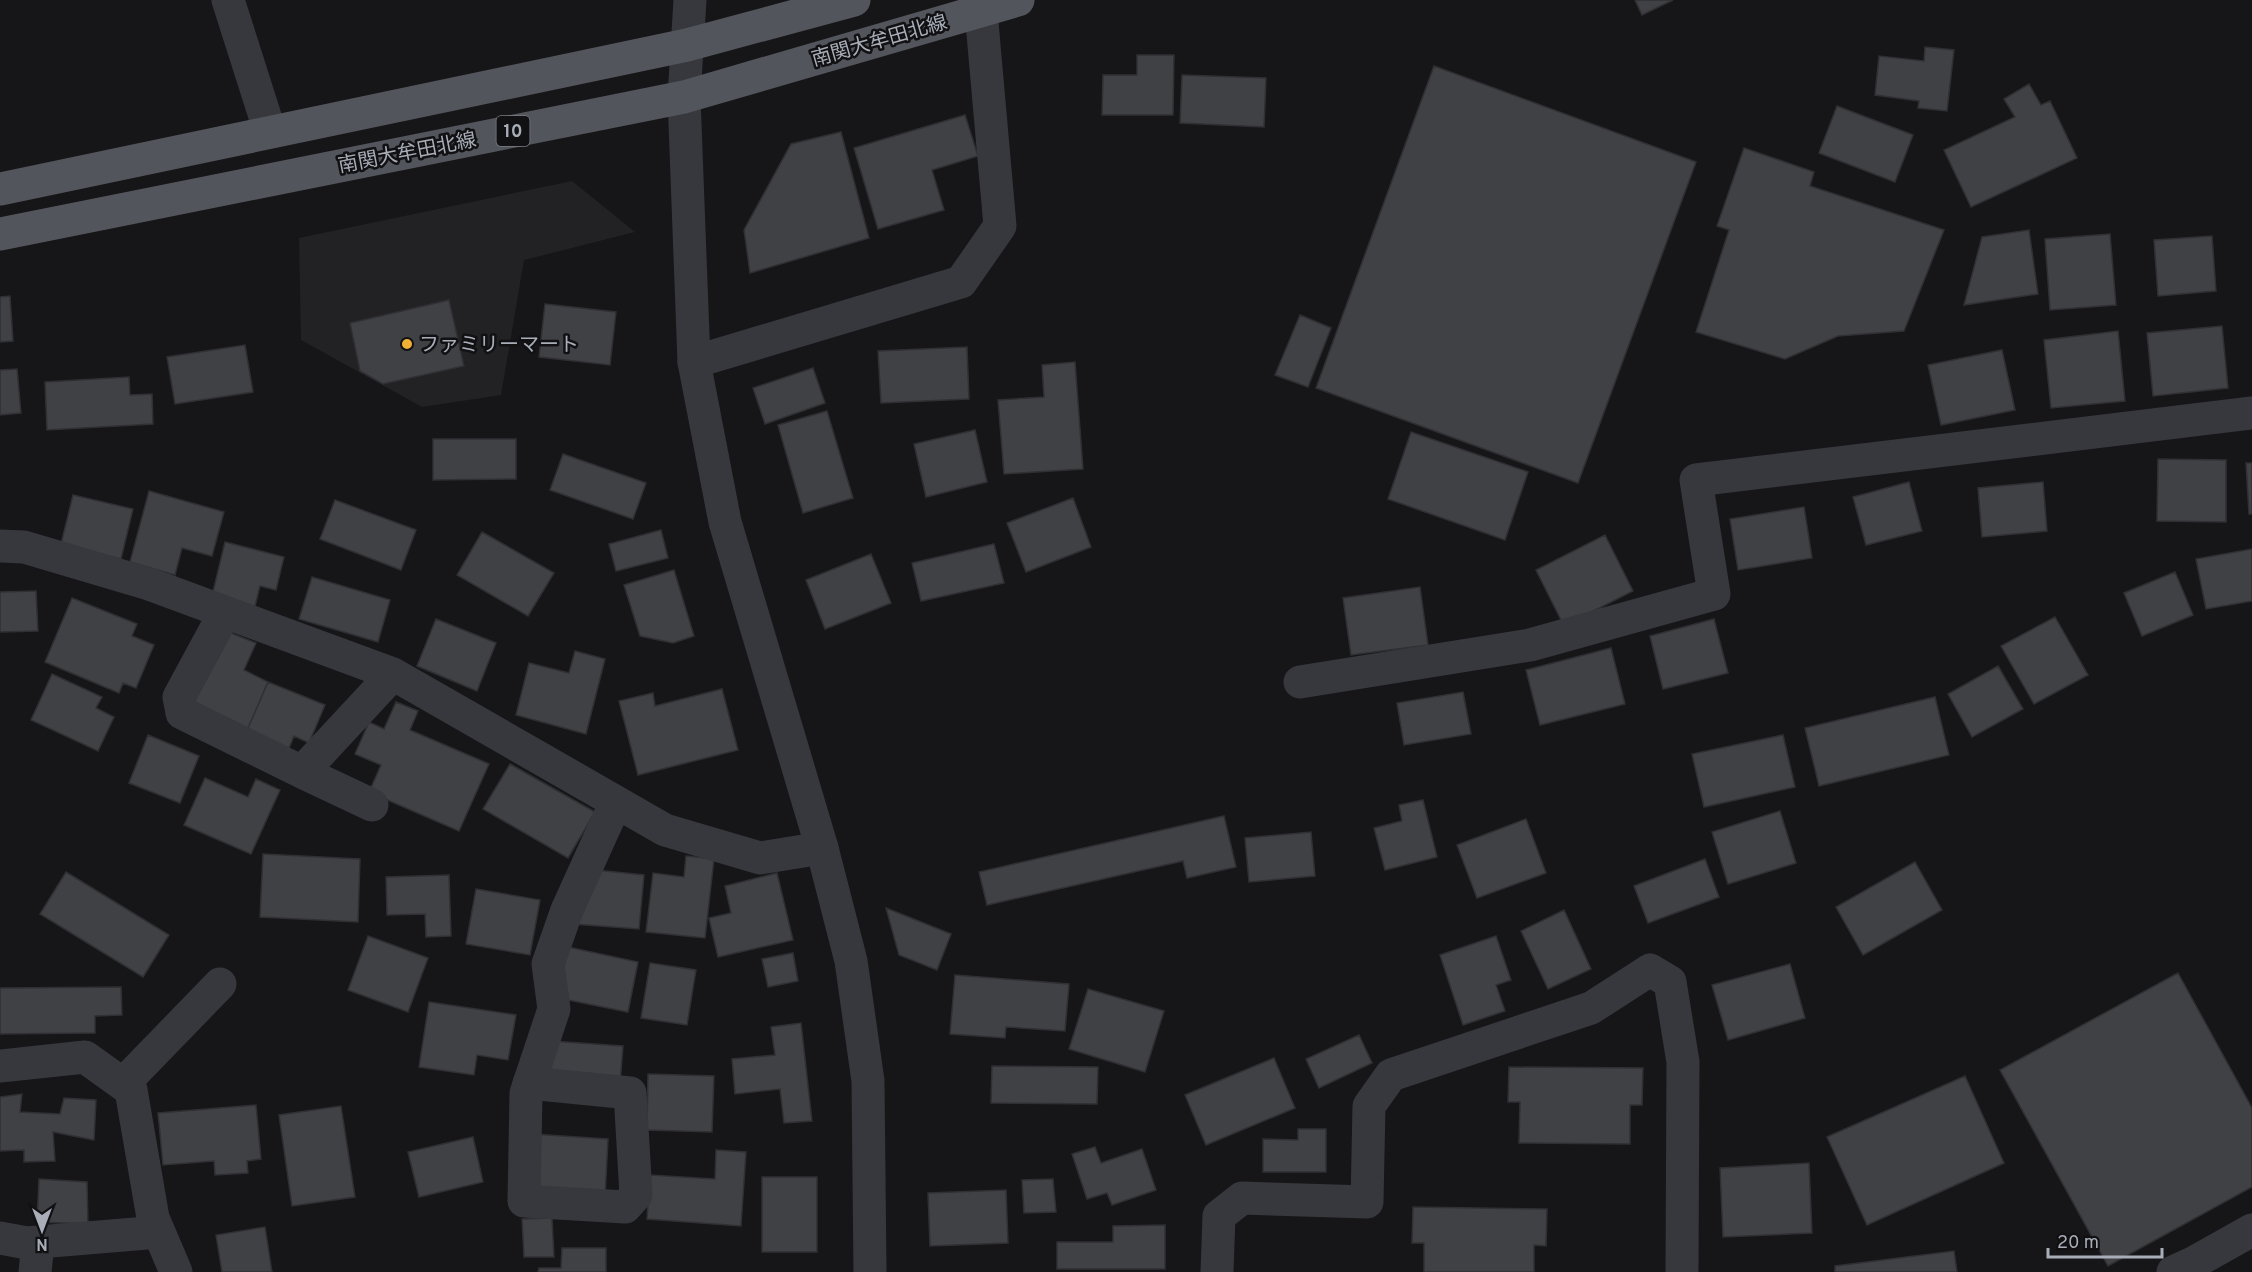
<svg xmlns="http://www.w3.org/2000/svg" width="2252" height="1272" font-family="Overpass,'Noto Sans JP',sans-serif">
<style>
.built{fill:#222225}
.building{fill:#404145;stroke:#303034;stroke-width:1.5}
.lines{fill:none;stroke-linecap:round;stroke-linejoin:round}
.minor{stroke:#37383d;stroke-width:33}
.tertiary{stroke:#37383d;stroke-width:33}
.primary{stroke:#53555c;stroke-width:33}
.poi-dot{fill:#f2b134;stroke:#111113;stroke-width:2}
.labels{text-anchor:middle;stroke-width:5;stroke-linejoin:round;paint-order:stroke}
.shield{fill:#111113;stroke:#7b7e86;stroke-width:1.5}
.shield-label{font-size:18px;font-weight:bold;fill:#a8adb8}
.street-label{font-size:20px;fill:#a8adb8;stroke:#111113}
.poi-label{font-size:20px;fill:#a8adb8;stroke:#111113;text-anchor:start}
</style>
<rect width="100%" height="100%" fill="#161618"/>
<path class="built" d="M572,181L635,232L524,260L501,395L422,407L301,340L299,238Z"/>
<path class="building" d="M1635,0H1673L1642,15Z
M1925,47L1954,50L1947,111L1918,108L1919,101L1875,95L1879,56L1924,61Z
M1137,55H1174L1173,115H1102L1103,75H1137Z
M1434,66L1696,162L1578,483L1316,388Z
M1182,75L1266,78L1264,127L1180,123Z
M2029,84L2041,105L2050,101L2077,158L1971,207L1944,150L2015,117L2004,99Z
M1837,106L1913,135L1895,182L1819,153Z
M965,115L978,156L932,170L944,210L878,229L854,148Z
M841,132L869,238L750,273L744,230L791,144Z
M1744,148L1814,172L1810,186L1944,230L1904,331L1838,336L1785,359L1696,332L1729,230L1717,226Z
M2029,230L2038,294L1964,305L1982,237Z
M2110,234L2116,305L2050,310L2045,239Z
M2212,236L2216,291L2158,296L2154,240Z
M10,296L13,341L0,342V297Z
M449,300L464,366L383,384L360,371L350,323Z
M545,304L616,312L610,365L539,357Z
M1300,315L1331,328L1308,387L1275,375Z
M2222,326L2228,388L2153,396L2147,333Z
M2118,331L2125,401L2051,408L2044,340Z
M245,345L253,392L175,404L167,357Z
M967,347L969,399L881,403L878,351Z
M2002,350L2015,410L1941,425L1928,365Z
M1075,362L1083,469L1004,474L998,400L1044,397L1042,365Z
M813,368L825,403L765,424L753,388Z
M17,369L21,413L0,415V370Z
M129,377L130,395L152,394L153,424L47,430L45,382Z
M827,411L853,498L803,513L778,425Z
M975,430L987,482L926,497L914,444Z
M1411,432L1528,472L1505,540L1388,499Z
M433,439H516V479L433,480Z
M563,454L646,483L633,519L550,490Z
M2158,459L2226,460V522L2157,521Z
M2246,463H2252V514H2249Z
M1909,482L1922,531L1866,545L1853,497Z
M2043,482L2047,531L1982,537L1978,488Z
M149,491L224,512L212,556L182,548L175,575L130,562Z
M73,495L133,509L121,559L61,544Z
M1073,498L1091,547L1026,572L1007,523Z
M335,500L416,530L401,570L320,539Z
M1804,507L1812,558L1738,570L1730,519Z
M661,530L668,558L616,571L609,544Z
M482,532L554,573L528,616L457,575Z
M1605,535L1633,591L1564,626L1536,570Z
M225,542L284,557L276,590L260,586L254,610L211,600Z
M994,544L1004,583L921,601L912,563Z
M2252,549V601L2206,609L2196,559Z
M871,554L891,603L825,629L806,580Z
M674,570L694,636L673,643L640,636L624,585Z
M2175,572L2193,615L2142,636L2124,593Z
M312,577L390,600L378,642L299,619Z
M1420,587L1428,645L1351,655L1343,598Z
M36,591L38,631L0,632V592Z
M72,598L137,624L132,636L154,645L136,688L123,683L119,693L45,662Z
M2055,617L2088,675L2034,704L2001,646Z
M436,619L496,643L477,691L417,666Z
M1714,619L1728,673L1663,689L1650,636Z
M231,633L256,643L244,670L268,682L245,735L192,706Z
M1611,648L1625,704L1540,725L1526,670Z
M575,651L605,659L586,734L516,715L529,663L569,673Z
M1998,666L2023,709L1972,737L1948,694Z
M52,674L102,697L96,708L114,717L98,751L31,720Z
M268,682L325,705L309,743L294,736L287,753L245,735Z
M722,689L738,750L638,775L619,701L653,693L655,706Z
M1463,692L1471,734L1404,745L1397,703Z
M1935,697L1949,755L1819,786L1805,728Z
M396,702L418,711L410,730L489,764L459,831L369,792L381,765L355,754L369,722L384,729Z
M148,735L199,756L180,803L129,783Z
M1783,735L1795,787L1704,807L1692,754Z
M510,764L595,812L568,858L483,809Z
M205,778L248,797L256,779L280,790L251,854L184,825Z
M1423,800L1437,857L1385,870L1374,828L1402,821L1399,805Z
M1780,811L1796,863L1728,884L1712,832Z
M1224,816L1236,867L1187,878L1183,861L987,905L979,872Z
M1526,819L1546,873L1477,898L1457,845Z
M1311,832L1315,876L1249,882L1245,838Z
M263,854L360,859L358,922L260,917Z
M686,856L714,859L705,938L646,932L653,873L684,877Z
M1705,859L1719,897L1648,923L1634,886Z
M1915,862L1942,910L1863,955L1836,907Z
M596,870L644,875L639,929L573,924Z
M66,872L169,935L143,977L40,914Z
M777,873L793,940L718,957L709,918L731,913L725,886Z
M449,875L451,936L426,937L425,914L387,915L386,877Z
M476,889L540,900L530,955L466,944Z
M886,908L951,934L937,970L899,955Z
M1564,910L1591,969L1548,989L1521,931Z
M368,936L428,958L408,1012L348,990Z
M1496,936L1511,980L1496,985L1505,1011L1463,1025L1440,955Z
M568,947L638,962L628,1012L558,998Z
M793,953L798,981L768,987L762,959Z
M650,963L696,970L687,1025L641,1018Z
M1790,964L1805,1018L1728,1040L1712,985Z
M2178,973L2252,1108V1187L2108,1266L2000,1070Z
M955,975L1069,984L1065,1031L1006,1027L1005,1038L950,1034Z
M121,987L122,1015L95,1016V1033L0,1034V988Z
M1088,989L1164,1011L1145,1072L1069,1049Z
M429,1002L516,1015L508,1060L477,1055L474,1075L419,1067Z
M801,1023L812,1121L784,1123L780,1089L735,1094L732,1059L775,1055L771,1027Z
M1359,1035L1372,1063L1319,1088L1306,1059Z
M551,1041L623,1046L620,1084L549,1079Z
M1274,1058L1295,1108L1206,1145L1185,1095Z
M992,1066L1098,1067L1097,1104L991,1103Z
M1509,1067L1643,1068L1642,1105H1630V1144L1519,1143L1520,1102H1508Z
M648,1074L714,1076L712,1132L647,1130Z
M1965,1076L2004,1163L1867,1225L1827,1137Z
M22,1094L20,1112L60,1114L64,1098L96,1100L94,1140L53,1132L55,1161L24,1162V1150L0,1151V1097Z
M256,1105L261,1159L247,1161L248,1173L215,1175L214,1161L163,1165L158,1113Z
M341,1106L355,1197L292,1206L279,1115Z
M1298,1129H1326V1172H1263V1139L1298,1140Z
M532,1134L608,1139L605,1197L529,1193Z
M473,1137L483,1182L419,1197L408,1152Z
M1095,1147L1101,1163L1142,1149L1156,1190L1112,1205L1107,1193L1087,1199L1072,1154Z
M716,1150L746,1152L741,1226L647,1219L650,1175L715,1179Z
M1809,1163L1812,1233L1723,1237L1720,1168Z
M762,1177H817V1252H762Z
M39,1179L87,1182L88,1224L37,1222Z
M1053,1179L1056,1212L1024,1213L1022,1180Z
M1006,1190L1008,1243L930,1246L928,1193Z
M1413,1207L1547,1209L1546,1246L1534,1245V1272H1424V1243H1412Z
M552,1218L554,1257H524L522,1219Z
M1165,1225V1269H1057V1242H1113V1226Z
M265,1227L272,1272H222L216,1235Z
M562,1248H606V1272H538L539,1268H561Z
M1954,1251L1957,1272H1835V1266Z"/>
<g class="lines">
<path class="minor" d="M228,0L270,132
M694,362L961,282L1000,226L980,0
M0,546L24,547L149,584L393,674L665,830L760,858L822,848
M225,612L179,697L182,713L302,772L393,674
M1300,682L1530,645L1714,594L1696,480L2252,413
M302,772L372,805
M0,1066L85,1057L131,1090L153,1218L176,1272
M529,1083L630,1093L636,1195L625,1207L524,1201L526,1093L554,1009L548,964L567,910L616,802
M123,1084L220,984
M0,1238L27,1243L159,1232
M35,1272L38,1243
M1217,1272L1219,1216L1242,1198L1367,1202L1369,1106L1391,1075L1591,1008L1650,970L1670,982L1683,1062L1682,1272
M2173,1272L2195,1262L2252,1230"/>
<path class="tertiary" d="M690,0L684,97L694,362L725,522L822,848L851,961L868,1081L870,1272"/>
<path class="primary" d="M0,189L687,45L854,0
M0,234L684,97L1018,0"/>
</g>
<circle class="poi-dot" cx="407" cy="344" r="6"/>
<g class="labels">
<rect class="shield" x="496.5" y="116" width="33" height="30" rx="4.5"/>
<g class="shield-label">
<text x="513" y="137">10</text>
</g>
<g class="street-label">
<text transform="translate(879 40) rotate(-16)" y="7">南関大牟田北線</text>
<text transform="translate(407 152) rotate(-11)" y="7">南関大牟田北線</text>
</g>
<g class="poi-label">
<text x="419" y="351">ファミリーマート</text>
</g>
</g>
<g transform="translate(42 1230) rotate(180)" stroke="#111113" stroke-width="4.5" paint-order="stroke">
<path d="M0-4.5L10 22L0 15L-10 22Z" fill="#a8adb8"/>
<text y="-9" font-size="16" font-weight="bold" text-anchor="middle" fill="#a8adb8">N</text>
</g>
<path d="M2048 1248v9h114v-9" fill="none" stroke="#a8adb8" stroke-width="3"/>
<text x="2057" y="1248" font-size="18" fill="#a8adb8" stroke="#111113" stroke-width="4.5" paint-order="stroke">20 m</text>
</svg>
